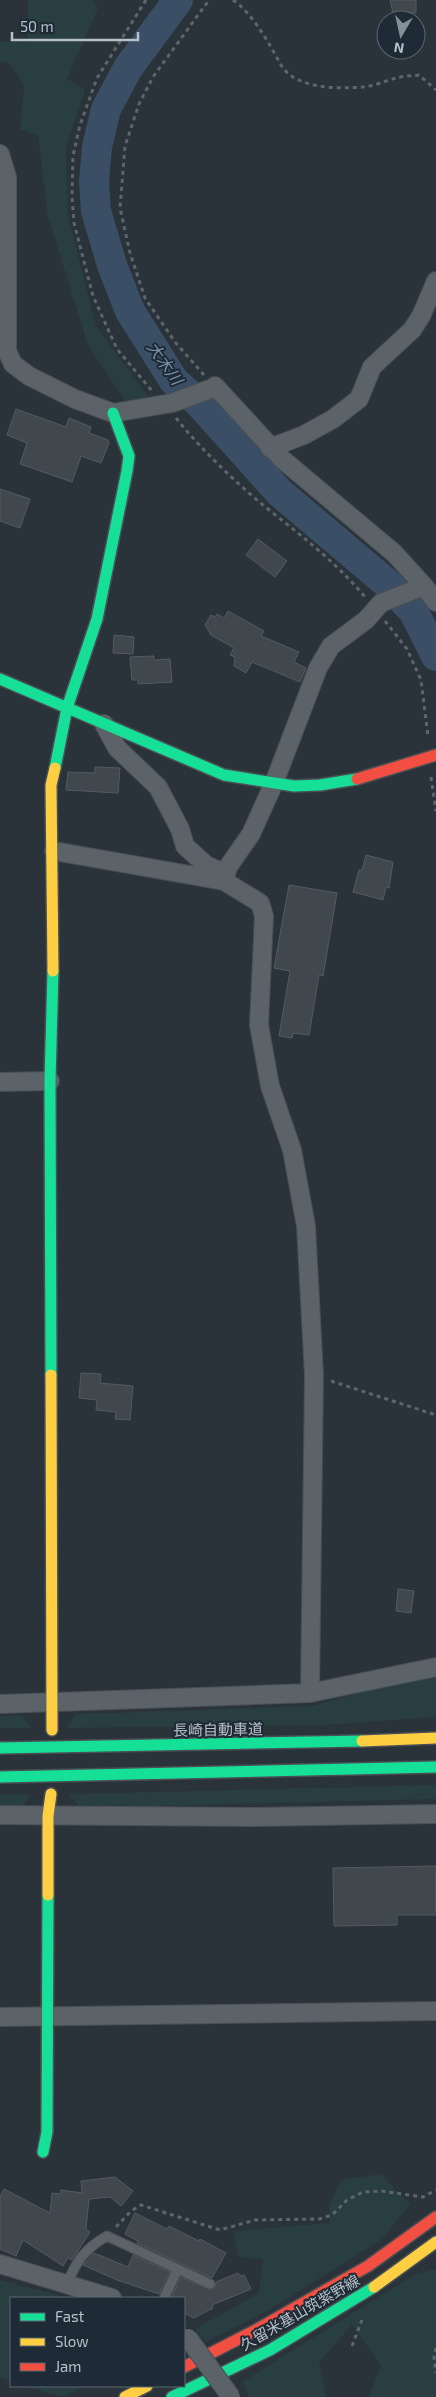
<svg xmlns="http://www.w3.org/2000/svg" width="436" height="2397" font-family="'Exo 2','Noto Sans JP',sans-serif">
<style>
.green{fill:#283e40}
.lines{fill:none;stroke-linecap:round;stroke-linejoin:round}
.river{stroke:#3a4f65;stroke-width:30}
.building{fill:#40474d;stroke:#535a61}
.lane-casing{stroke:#494f54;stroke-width:11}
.street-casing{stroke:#494f54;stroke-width:20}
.fast-casing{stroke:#494f54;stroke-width:14}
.slow-casing{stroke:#494f54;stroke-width:14}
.jam-casing{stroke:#494f54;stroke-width:14}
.path{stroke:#5e656b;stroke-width:3;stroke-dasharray:4 4;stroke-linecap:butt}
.lane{stroke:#5b6268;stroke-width:9}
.street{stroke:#5b6268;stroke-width:18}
.fast{stroke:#16e098;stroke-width:11}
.slow{stroke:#ffcf43;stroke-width:11}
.jam{stroke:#f24e42;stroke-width:11}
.street-bridge-casing{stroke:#494f54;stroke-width:20;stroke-linecap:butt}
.street-bridge{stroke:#5b6268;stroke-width:18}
.labels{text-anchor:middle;stroke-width:4;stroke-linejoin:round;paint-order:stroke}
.street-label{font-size:15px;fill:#b6c0ca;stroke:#1e2a35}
.water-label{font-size:16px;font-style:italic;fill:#7693ad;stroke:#1e2a35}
</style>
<rect width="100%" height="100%" fill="#2b333a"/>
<path class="green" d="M28,0H92L98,8L67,79L85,89L66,147L68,216L96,326L148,396L128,405L88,345L48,217L38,135L20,129L24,85L10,64L0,61V42H28Z
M436,1673V1717L327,1725L66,1728L77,1714L311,1706Z
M0,1716H22L32,1728H0Z
M436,1785V1799L80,1808L69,1794Z
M0,1794L31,1795L20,1809H0Z
M381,2174L410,2204L381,2240L269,2310L206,2342L195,2329L259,2293L263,2259L239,2257L233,2231L330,2223L329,2205L341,2180Z
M436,2269V2397H369L381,2365L352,2325L319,2362L326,2397H249L242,2382L414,2275Z
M0,2280L69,2298H11V2381L0,2377Z
M24,2386H86L63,2397Z"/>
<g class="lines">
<path class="river" d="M178,0L128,68L106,109L97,147L94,181L96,211L112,265L130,311L174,381L200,404L279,492L389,585L414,612L436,656"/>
</g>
<path class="building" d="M390,0H416V13H393Z
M16,409L66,427L69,418L91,427L89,433L108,440L109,443L101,463L81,456L72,482L20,464L27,443L7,435Z
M0,489L30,499L20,528L0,521Z
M258,539L287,561L275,577L246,555Z
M228,611L264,631L261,636L299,652L294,662L306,668L300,682L252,662L246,673L234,666L235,657L230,655L234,648L211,635L205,625L211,615L215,617L217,614L224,618Z
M114,635L134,637L133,654L113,653Z
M154,656V660L170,659L172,682L138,684V680H132L130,657Z
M95,767L120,768L118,793L66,790L68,772L95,773Z
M366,855L393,862L389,888L386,887L383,900L353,892L359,870H362Z
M289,885L337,893L323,976L319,975L309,1035L293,1033L292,1038L279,1036L290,971L274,968Z
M81,1373L101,1374L100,1383L133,1386L130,1420L115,1419L116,1412L96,1410L97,1400L79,1398Z
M398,1589L414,1591L411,1613L396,1611Z
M436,1866V1915H397V1925L334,1926L333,1868Z
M115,2177L133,2191L121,2206L110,2197L89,2199L86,2229L90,2232L72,2260L68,2258L63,2266L23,2240L16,2256L0,2249V2197L4,2189L50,2213L52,2193L61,2194V2190L82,2193L81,2181Z
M135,2213L167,2229L169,2226L199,2241L200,2239L226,2253L212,2278L137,2243L138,2241L125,2234Z
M94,2253L128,2267L133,2255L170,2272L159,2294L117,2280L83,2265Z
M238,2273L240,2276L244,2275L251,2289L212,2305L213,2308L194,2318L184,2313V2298H171L181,2277L211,2290L215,2287L216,2282Z"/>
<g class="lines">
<g class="lane-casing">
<path id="lane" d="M66,2286C76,2262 84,2249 107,2236L210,2284
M164,2298L178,2269"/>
</g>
<g class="street-casing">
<path id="street" d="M0,154L7,177V351L13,364L29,376L75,399L113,413L172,403L210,389
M215,386L282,459L394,553L424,586
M270,448L304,435L333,419L359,399L372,367L412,330L421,316L436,281
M104,724L117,748L158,787L180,829L185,846L206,865L226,874
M54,851L224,881L260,903L264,916L259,1025L270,1086L292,1150L306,1226L314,1375L310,1693
M224,881L228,867L251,834L274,783L318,668L331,646L366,620L381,603L424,586L436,602
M0,1082L50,1081
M0,1704L310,1693L436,1667
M0,1815L254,1817L436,1814
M0,2017L436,2011
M0,2264L112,2298"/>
</g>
<g class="fast-casing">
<path id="fast" d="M0,679L224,775L294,786L320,785L357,779
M55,768L67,708L97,619L127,471L129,456L113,413
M51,1375L50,1081L53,971
M0,1748L362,1741
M0,1777L436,1767
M43,2152L47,2132L48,1895
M172,2397L270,2350L374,2287"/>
</g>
<g class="slow-casing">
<path id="slow" d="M53,971L51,785L55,768
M51,1375L52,1730
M362,1741L436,1738
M48,1895V1816L51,1794
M374,2287L436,2242
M125,2397L147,2386"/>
</g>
<g class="jam-casing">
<path id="jam" d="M357,779L436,755
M184,2367L256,2330L368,2266L436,2217"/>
</g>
<path class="path" d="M146,0L97,78L80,125L73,156L72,196L74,223L93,296L117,349L152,391
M233,0C254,15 268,42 281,65C295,89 337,89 363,87C374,86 385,81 396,78C403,76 411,76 419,75L436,90
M204,375L175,342L145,298L130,253L120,208L125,146L139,104L153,77L209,0
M176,418C201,449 232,479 263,505C299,534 335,561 365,597
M385,621L407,649L421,680L428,736
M431,777L436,811
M331,1381L436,1415
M116,2227L131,2211L141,2205L220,2230L255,2220L319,2219L332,2215L347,2200L363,2192L381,2191L423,2197L436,2190
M352,2346L362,2320
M436,2348L434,2358L436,2373"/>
<use href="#lane" class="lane"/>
<use href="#street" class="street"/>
<use href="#fast" class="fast"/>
<use href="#slow" class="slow"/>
<use href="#jam" class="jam"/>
<g class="street-bridge-casing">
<path id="street-bridge" d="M188,2338L231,2397"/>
</g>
<use href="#street-bridge" class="street-bridge"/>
</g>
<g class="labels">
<g class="street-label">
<text transform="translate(218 1730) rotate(-1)" y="5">長崎自動車道</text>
<text transform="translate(300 2313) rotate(-30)" y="5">久留米基山筑紫野線</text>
</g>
<g class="water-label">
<text transform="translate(165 363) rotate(55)" y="6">大木川</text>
</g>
</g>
<rect x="10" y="2297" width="175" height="90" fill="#1e2a35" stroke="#5b6671"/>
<rect x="20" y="2313" width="25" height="8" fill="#16e098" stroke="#5b6671"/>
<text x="55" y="2322" font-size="15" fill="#b6c0ca">Fast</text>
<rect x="20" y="2338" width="25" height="8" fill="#ffcf43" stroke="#5b6671"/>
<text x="55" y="2347" font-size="15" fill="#b6c0ca">Slow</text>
<rect x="20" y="2363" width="25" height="8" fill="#f24e42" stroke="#5b6671"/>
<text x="55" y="2372" font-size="15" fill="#b6c0ca">Jam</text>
<g transform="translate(401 35) rotate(189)"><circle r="24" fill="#1e2a35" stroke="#5b6671"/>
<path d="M0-4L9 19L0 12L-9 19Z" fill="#858f98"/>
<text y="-8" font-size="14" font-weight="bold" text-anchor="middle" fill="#b6c0ca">N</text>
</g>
<path d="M12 32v8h126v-8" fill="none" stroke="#b6c0ca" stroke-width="2.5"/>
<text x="20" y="32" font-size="15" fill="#b6c0ca" stroke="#1e2a35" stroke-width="4" paint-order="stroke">50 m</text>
</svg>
